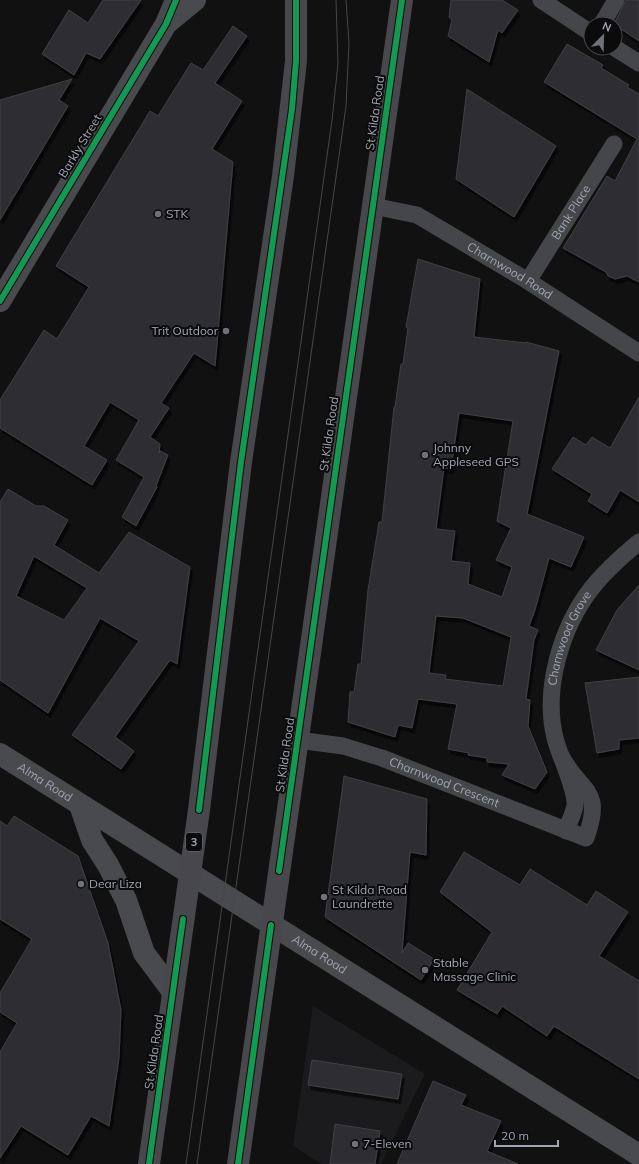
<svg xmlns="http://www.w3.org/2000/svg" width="639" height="1164" font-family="Mulish,sans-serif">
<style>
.built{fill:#1b1b1d}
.building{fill:#2f2f30;stroke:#3f4045;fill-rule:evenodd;filter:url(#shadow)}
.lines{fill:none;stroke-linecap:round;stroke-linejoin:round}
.street{stroke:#45464a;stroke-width:17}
.secondary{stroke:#494a4e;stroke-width:22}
.highway{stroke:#47474c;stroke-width:22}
.tram{stroke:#46474a;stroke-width:1}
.cycleway-casing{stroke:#0b0b0c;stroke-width:8}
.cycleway{stroke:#139951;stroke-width:6}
.poi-dot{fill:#6e717a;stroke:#0b0b0c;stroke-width:1.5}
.labels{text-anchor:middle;stroke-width:4;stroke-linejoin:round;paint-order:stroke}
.shield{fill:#0b0b0c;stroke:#737781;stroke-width:1}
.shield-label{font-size:11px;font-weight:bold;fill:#a0a5b3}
.street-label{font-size:12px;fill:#a0a5b3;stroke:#0b0b0c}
.poi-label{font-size:12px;fill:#a0a5b3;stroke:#0b0b0c;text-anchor:start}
</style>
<defs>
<filter id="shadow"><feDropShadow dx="2.5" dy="4.5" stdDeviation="0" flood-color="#0009"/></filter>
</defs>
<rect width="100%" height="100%" fill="#111"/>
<path class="built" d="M313,1006L425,1074L381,1164H321L293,1146Z"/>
<path class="building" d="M103,0H141L100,59L86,53L74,75L42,54L69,10L88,23Z
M451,0H502L518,10L502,33L498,30L489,62L448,36L452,20L449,17Z
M626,0H639V41L615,25V22Z
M233,26L247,36L215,83L242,101L212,149L233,162L215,366L194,353L161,403L169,408L150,437L160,444L159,453L160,451L168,455L156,486L157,487L136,526L122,517L144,477L116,460L139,420L110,402L84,446L107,460L92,485L0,428V400L44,330L57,339L89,287L56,266L150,111L158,116L191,63L203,70Z
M567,44L603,65L601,68L629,85L627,87L639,94V282L627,276L615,279L608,276L606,272L563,248L607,176L615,181L637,139L544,82Z
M72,79L59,100L68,106L0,220V100Z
M467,89L556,146L514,217L456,179Z
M418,259L480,279L474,337L526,343V342L559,351L527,514L584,537L571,567L549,558L535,610L529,626L538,630L534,640L526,699L530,700L528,726L547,772L535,789L502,775L509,764L487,762V758L468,755L469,753L448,749L457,704L418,699L412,728L398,725L395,737L348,722L350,692H354L358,664H361L368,590L379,522H382L394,407H395L401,364H403L408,328L406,327ZM459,413L513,421L497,521L511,528L496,560L512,567L502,597L468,584L470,563L451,561L455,531L436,529L444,468L451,469ZM436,616L463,618L511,637L503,686L445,679L446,675L429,673Z
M639,397V502L620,490L607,513L588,501L592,494L552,469L573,437L586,445L592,437L610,448Z
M8,489L36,506H44L68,520L54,545L99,573L129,532L190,567L177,664L170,660L115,737L134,751L121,769L72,735L139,641L100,618L48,713L0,680V502ZM34,556L87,588L64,620L16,596Z
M639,585V670L596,650L617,610Z
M639,677V738L619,740V749L597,753L585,683Z
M344,776L427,799L426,855L410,852L402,953L408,943L434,959L421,980L325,917Z
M14,816L78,856L108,943L121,1010L119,1058L109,1126L91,1116L68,1155L21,1126L0,1158V1052L17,1023L0,1012V993L32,939L0,919V821L7,826Z
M464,852L520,885L530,869L587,905L596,891L628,912L599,956L639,981V1079L554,1026L547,1036L502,1006L497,1014L457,990L492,932L440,892Z
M312,1060L402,1074L398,1099L308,1085Z
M433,1081L466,1095L461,1105L501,1121L487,1151L518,1164H397Z
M335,1124L380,1131L375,1164H330Z"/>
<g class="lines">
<g class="street">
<path d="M541,0L591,33"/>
<path d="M602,24L616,0"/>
<path d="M615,48L639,63"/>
<path id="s1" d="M373,206L417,215L528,281L639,353"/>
<path id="s2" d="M528,281L614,144"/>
<path id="s3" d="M298,740L343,746L382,758L586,838C604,787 581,794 561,756"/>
<path id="s4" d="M566,831C569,822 574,813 575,805C576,788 559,755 555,738C543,689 561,628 591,589C605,571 622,556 639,542"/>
</g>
<g class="secondary">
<path d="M167,23L195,0"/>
<path d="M0,301L166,24L176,0"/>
<path id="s5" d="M0,754L639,1155"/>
<path d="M80,805L92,840L108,865L126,900L144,953L173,992"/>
</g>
<path class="highway" d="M149,1164L199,810L241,462L283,176L296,61V0
M238,1164L402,0"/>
<path class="tram" d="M186,1164L332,120L338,64L336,0
M197,1164L346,106L349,43L346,0"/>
<g class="cycleway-casing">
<path id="cycleway" d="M0,301L166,24L176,0
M199,810L241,462L292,109L296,61V0
M279,871L402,0
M149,1164L183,919
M238,1164L271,925"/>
</g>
<use href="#cycleway" class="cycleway"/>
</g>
<g class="poi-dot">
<circle cx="158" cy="214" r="4"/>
<circle cx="226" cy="331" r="4"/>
<circle cx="425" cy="455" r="4"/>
<circle cx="81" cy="884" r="4"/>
<circle cx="324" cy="897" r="4"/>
<circle cx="425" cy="970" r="4"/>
<circle cx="355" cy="1144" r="4"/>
</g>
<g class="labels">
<rect class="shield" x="186" y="833" width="16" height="18" rx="3"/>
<g class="shield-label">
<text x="194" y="846">3</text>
</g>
<g class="street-label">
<text transform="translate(375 113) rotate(-82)" y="4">St Kilda Road</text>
<text transform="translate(80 146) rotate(-59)" y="4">Barkly Street</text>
<text dy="4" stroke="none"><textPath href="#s2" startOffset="81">Bank Place</textPath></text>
<text dy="4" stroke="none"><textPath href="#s1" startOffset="153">Charnwood Road</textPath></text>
<text transform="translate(329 434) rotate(-82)" y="4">St Kilda Road</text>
<text dy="4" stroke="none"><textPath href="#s4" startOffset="201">Charnwood Grove</textPath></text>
<text transform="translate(285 755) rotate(-82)" y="4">St Kilda Road</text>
<text dy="4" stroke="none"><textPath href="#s5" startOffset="53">Alma Road</textPath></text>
<text dy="4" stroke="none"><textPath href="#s3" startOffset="153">Charnwood Crescent</textPath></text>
<text dy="4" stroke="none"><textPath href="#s5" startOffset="377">Alma Road</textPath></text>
<text transform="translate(154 1052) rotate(-82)" y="4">St Kilda Road</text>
</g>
<g class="poi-label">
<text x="166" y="218">STK</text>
<text x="218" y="335" text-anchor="end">Trit Outdoor</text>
<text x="433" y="452">Johnny<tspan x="433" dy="14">Appleseed GPS</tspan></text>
<text x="89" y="888">Dear Liza</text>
<text x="332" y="894">St Kilda Road<tspan x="332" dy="14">Laundrette</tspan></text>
<text x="433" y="967">Stable<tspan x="433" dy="14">Massage Clinic</tspan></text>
<text x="363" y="1148">7-Eleven</text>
</g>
</g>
<g transform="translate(603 36) rotate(23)"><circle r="19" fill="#0b0b0c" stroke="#47494f"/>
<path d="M0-3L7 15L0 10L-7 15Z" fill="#6e717a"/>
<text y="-6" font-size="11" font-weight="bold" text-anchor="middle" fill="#a0a5b3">N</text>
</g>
<path d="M495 1140v6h63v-6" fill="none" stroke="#a0a5b3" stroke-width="2"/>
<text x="501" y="1140" font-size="12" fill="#a0a5b3" stroke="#0b0b0c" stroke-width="3" paint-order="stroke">20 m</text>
</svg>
